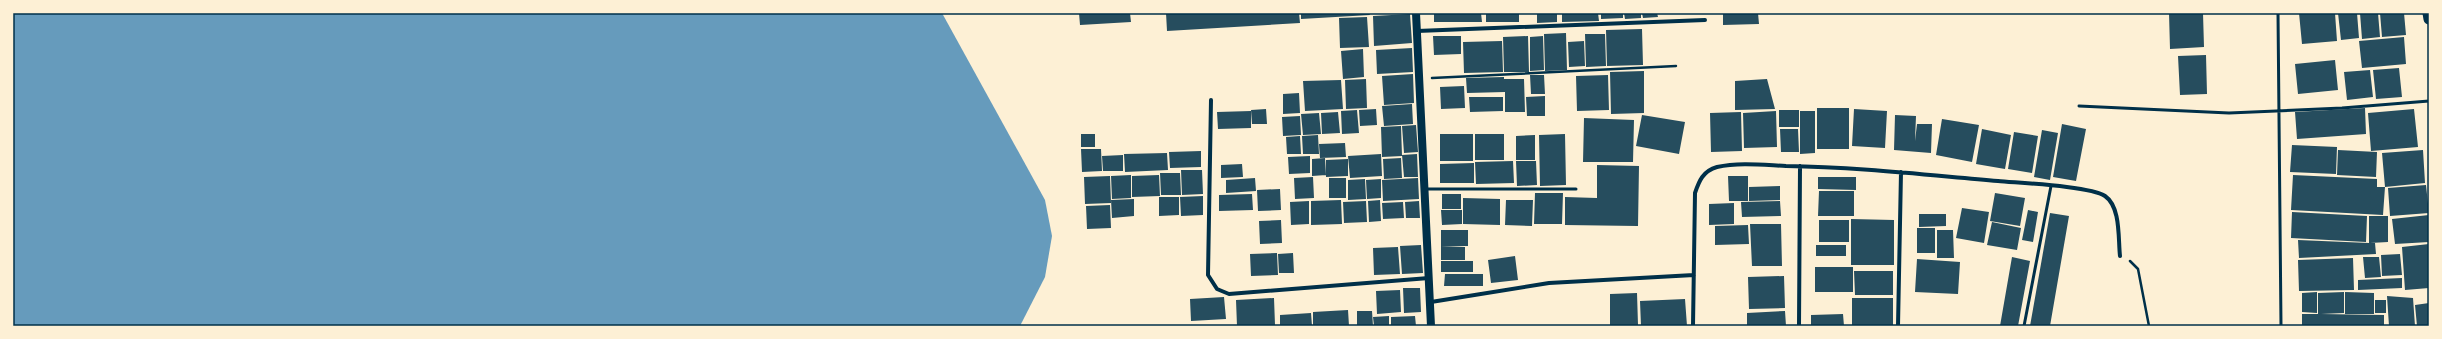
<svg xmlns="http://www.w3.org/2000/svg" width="2442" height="339" font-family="Georgia,serif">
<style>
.water{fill:#669bbc}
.building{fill:#264d5e}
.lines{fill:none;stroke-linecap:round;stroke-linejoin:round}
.path{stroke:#003049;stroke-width:2.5}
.service{stroke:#003049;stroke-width:3}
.minor{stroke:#003049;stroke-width:4}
.secondary{stroke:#003049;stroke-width:8}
.trunk{stroke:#003049;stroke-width:11}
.neatline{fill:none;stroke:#003049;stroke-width:1.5}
</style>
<rect width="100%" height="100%" fill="#fdf0d5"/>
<path class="water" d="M13,13H942L1045,200L1052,236L1045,277L1020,326H13Z"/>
<path class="building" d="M1079,13H1130L1131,22L1080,25Z
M1166,13H1299L1300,23L1167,31Z
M1301,13H1369L1370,15L1301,19Z
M1434,13H1481L1482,22H1434Z
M1486,13H1519V22H1486Z
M1537,13H1557V22L1537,23Z
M1562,13H1598L1599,21L1562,22Z
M1601,13H1623V18L1601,19Z
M1624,13H1641V18L1625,19Z
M1642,13H1657L1658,17L1643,18Z
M1723,13H1758L1759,24L1723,25Z
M2169,13H2203L2204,47L2170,49Z
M2299,13H2335L2337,41L2302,44Z
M2338,13H2357L2359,38L2341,40Z
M2360,13H2378L2380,37L2362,39Z
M2380,13H2404L2406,35L2382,37Z
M1410,14L1412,43L1374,46L1373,16Z
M1367,17L1369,47L1340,48L1339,18Z
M1642,29L1643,65L1607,66L1606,30Z
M1566,33L1567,70L1545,71L1544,34Z
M1585,34H1605L1606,66L1586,67Z
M1433,36H1461V54L1434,55Z
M1528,36L1529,72H1504L1503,37Z
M1543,36L1544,70L1530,71V37Z
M2404,37L2406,64L2362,68L2359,41Z
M1502,41L1503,72L1464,73L1463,42Z
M1584,41L1585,66L1569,67L1568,42Z
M1412,48L1413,72L1377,74L1376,50Z
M1363,49L1364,77L1343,79L1341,51Z
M2206,55L2207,94L2180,95L2178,56Z
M2335,60L2338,90L2298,94L2295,64Z
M2399,68L2402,97L2376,99L2373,70Z
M2370,70L2373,97L2347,100L2344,72Z
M1644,71V113L1611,114L1610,72Z
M1413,74L1414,103L1384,105L1382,76Z
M1530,75H1544L1545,94H1531Z
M1608,75L1609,110L1577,111L1576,76Z
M1504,77V79H1524L1525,112H1505V92L1467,93L1466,78Z
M1366,79L1367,108L1346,109L1345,80Z
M1767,79L1775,109L1735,110V81Z
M1341,80L1343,109L1305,111L1303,81Z
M1464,86L1465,108L1441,109L1440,87Z
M1299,93L1300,113L1283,114V94Z
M1545,96V116H1527L1526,97Z
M1469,97H1503V111L1470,112Z
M1412,104L1413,124L1384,126L1382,106Z
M1817,108H1849V149H1817Z
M2365,108L2366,134L2297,139L2295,112Z
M1266,109L1267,124H1252L1251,110Z
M1376,109L1377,125L1360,126L1359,110Z
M1854,109L1887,111L1885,148L1852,146Z
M2414,109L2418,147L2371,151L2368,113Z
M1357,110L1359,133L1342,134L1341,111Z
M1779,110H1799V127H1779Z
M1251,111V128L1218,129L1217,112Z
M1776,111L1777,147L1744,148L1743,113Z
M1800,111H1815V153L1800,154Z
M1338,112L1340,133L1322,134L1321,113Z
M1741,112L1742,151L1711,152L1710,113Z
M1319,113L1321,134L1303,135L1301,114Z
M1642,115L1685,122L1679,154L1636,146Z
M1895,115L1916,116L1915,141L1917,124H1932L1931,153L1894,150Z
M1300,116L1301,135L1283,136L1282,117Z
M1584,118L1634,120L1633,162H1583Z
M1942,119L1979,125L1972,162L1936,155Z
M2062,124L2086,129L2076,181L2053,177Z
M1416,125L1418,152L1404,153L1402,126Z
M1401,126L1402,156L1382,157L1381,127Z
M1780,129H1798L1799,152H1781Z
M1982,129L2011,135L2005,169L1976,164Z
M2042,130L2058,133L2050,180L2034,177Z
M2014,132L2038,136L2032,173L2008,169Z
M1081,134H1095V147H1081Z
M1440,134H1473V161H1440Z
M1475,134H1504V160H1475Z
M1565,134L1566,185L1540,186L1539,135Z
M1318,135L1319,154H1303L1302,136Z
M1535,135V160H1516V136Z
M1300,136L1301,154H1287L1286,137Z
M1345,143L1346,157L1320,158L1319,144Z
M2292,145L2337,147L2336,174L2290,172Z
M1081,149H1101L1102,171L1082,172Z
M2338,150L2377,152L2376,177L2337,175Z
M2423,150L2425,183L2385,187L2382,153Z
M1201,151V167L1170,168L1169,152Z
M1167,153L1168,170L1125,172L1124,154Z
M1381,154L1382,176L1350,178L1348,156Z
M1417,154L1418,177H1404L1402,155Z
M1123,155V171H1103L1102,156Z
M1310,156V173L1289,174L1288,157Z
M1325,158L1326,175L1312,176V159Z
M1401,158L1402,178L1384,179L1383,159Z
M1348,159V176L1326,177V160Z
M1513,161L1514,183L1476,184L1475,162Z
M1516,161H1536L1537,185L1517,186Z
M1474,163V183H1440V164Z
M1242,164L1243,177L1221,178V165Z
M1597,165L1639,166L1638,226L1565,225V197L1597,198Z
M1181,170H1202L1203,194L1182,195Z
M1160,173H1180L1181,195H1161Z
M1131,175V198L1112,199L1111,176Z
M1159,175L1160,196L1132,197V176Z
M2293,175L2377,179V187H2385L2383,215L2291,210Z
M1110,176L1111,203L1085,204L1084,177Z
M1728,176H1748V201H1729Z
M1313,177L1314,198L1295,199L1294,178Z
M1818,177H1856V190L1818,189Z
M1255,178L1256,191L1226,193V180Z
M1329,178H1346V198H1329Z
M1418,178L1419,199L1383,201L1382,180Z
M1365,179L1366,199L1348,200V180Z
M1381,179V198L1367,199L1366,180Z
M2426,185L2429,213L2390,216L2388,188Z
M1780,186V200L1749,201V187Z
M1280,189L1281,210L1258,211L1257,190Z
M1819,191H1854V216H1818Z
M1535,193H1563L1562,224H1534Z
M1995,193L2025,198L2020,226L1990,221Z
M1252,194L1253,210L1219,211V195Z
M1442,194H1461V209H1442Z
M1203,196V215L1181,216L1180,197Z
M1159,197H1179V215L1159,216Z
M1463,198L1500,199V225L1463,224Z
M1134,199V216L1112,218L1111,200Z
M1341,200L1342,224L1311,225V201Z
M1380,200L1381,221L1369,222L1368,201Z
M1506,200H1533L1532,226L1505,225Z
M1309,201V224L1291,225L1290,202Z
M1366,201L1367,222L1344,223L1343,202Z
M1419,201L1420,218H1406L1405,202Z
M1780,201L1781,216L1742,217L1741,202Z
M1403,202L1404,218L1383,219L1382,203Z
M1734,203V224L1709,225V204Z
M1110,205L1111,228L1087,229L1086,206Z
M1962,208L1989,212L1984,243L1956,238Z
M1441,210H1462V224L1442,225Z
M2028,210L2038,212L2033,242L2022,240Z
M2292,212L2367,216L2366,242L2291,238Z
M2050,213L2069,216L2050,326H2030Z
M1919,214H1946V226L1919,227Z
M2429,215V242L2395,244L2392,219Z
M2369,216H2388V242L2370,243H2375L2376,254L2299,258L2298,240L2369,243Z
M1851,219L1894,220V265H1851Z
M1281,220L1282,243L1260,244L1259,221Z
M1819,220H1849V242H1819Z
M1992,222L2021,228L2017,250L1987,245Z
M1750,224H1781L1782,266H1752Z
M1748,225L1749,244L1715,245V226Z
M1917,228H1935V253H1917Z
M1441,230H1468V246H1441Z
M1937,230H1953L1954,258H1937Z
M2429,244V288L2405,290L2402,247Z
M1421,245L1423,273L1402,274L1400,246Z
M1816,245H1846V256H1816Z
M1441,246L1465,247V260H1441Z
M1398,247L1400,274L1374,275L1373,248Z
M1277,253L1278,275L1251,276L1250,254Z
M1293,253L1294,273H1279L1278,254Z
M2400,254L2402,275L2382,276L2381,255Z
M1515,256L1518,280L1491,283L1488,260Z
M2012,257L2030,261L2018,326H2000Z
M2363,257H2379L2381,277L2365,278Z
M2353,258L2354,290L2299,291L2298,260Z
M1917,259L1960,262L1958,294L1915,292Z
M1441,261H1473V272H1441Z
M1815,267H1853V292H1815Z
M1854,271H1893V295H1855Z
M1445,274H1483V286H1444Z
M1784,276L1785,308L1749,309L1748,277Z
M2402,278V288L2358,290V280Z
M1403,288H1420L1421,312L1404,313Z
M1400,290L1401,312L1377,314L1376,291Z
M2317,292V313L2302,312V293Z
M2344,292V313L2321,314L2384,315V326H2302V314H2318V293Z
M2345,292L2374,293V314H2345Z
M1637,293L1638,325L1610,326V294Z
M2387,296L2413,298L2415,326H2389Z
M1224,297L1226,319L1191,321L1190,299Z
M1274,298L1275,325L1237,326L1236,300Z
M1852,298H1893V326H1852Z
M1685,299L1687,326H1641L1640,301Z
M2375,300H2386V313H2375Z
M2429,303V326H2417L2415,305Z
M1348,310L1349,326H1313V312Z
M1357,311H1372L1373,326H1357Z
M1785,311L1786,326H1747V313Z
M1311,313L1312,326H1280V315Z
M1843,314L1844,326H1811V315Z
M1389,316V326H1374L1373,317Z
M1415,316L1416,326H1391V317Z"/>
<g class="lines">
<path class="path" d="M1432,78L1676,66
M2130,261L2138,269L2149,326"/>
<path class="service" d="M2278,13L2281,326
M2079,106L2229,113L2342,108L2429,101
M1425,189H1576
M2024,326L2051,186"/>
<path class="minor" d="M1417,31L1705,20
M1211,100L1208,275L1217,289L1229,294L1429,278
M1431,302L1549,283L1694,275
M1693,326L1695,193C1699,181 1703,171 1717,167C1739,162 1764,165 1786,166C1857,167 1927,175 1998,181C2019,183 2091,186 2105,196C2121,207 2118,239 2120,256
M1799,326L1800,166
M1898,326L1901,172"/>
<path class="secondary" d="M1416,13L1431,326"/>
<path class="trunk" d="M2428,13L2429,19"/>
</g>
<rect width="2442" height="339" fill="none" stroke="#fdf0d5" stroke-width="28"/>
<rect x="14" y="14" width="2414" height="311" class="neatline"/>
</svg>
